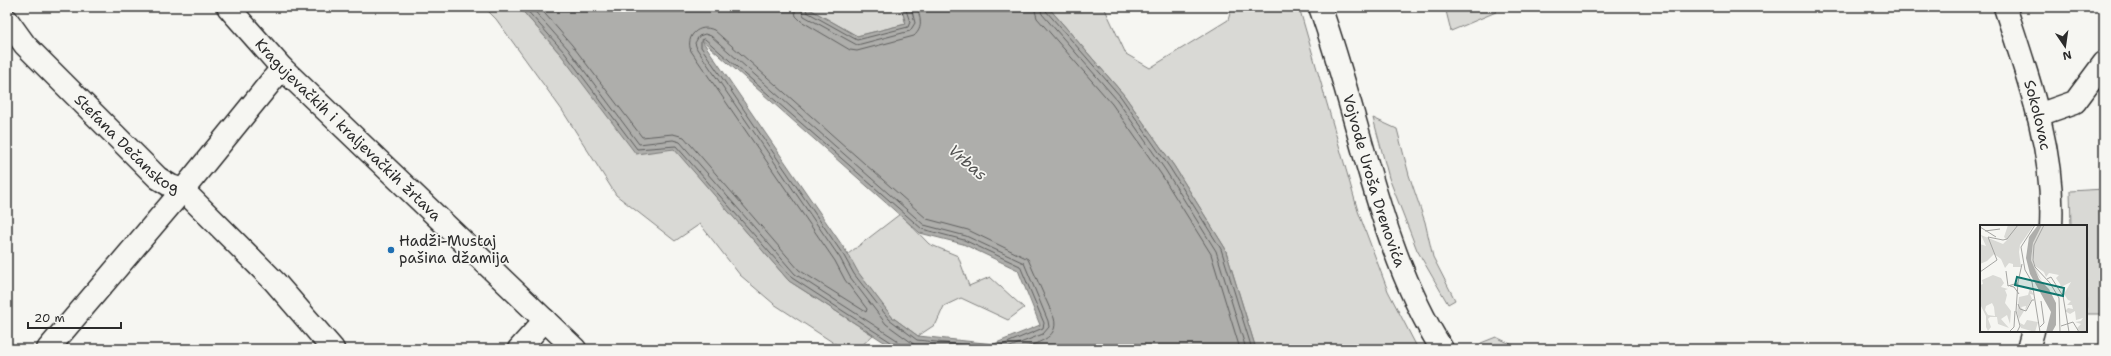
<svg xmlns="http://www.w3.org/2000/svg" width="2111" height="356" font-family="'Shantell Sans',sans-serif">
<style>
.green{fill:#d9d9d5;stroke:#828280}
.water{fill:#aeaeab;stroke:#7a7a78;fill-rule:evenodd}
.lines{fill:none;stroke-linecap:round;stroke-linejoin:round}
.shore{stroke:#5f5f5e;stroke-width:1}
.minor-casing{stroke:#2b2b2b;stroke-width:25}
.tertiary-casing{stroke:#2b2b2b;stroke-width:25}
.secondary-casing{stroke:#2b2b2b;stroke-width:25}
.primary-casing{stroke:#2b2b2b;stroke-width:25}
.minor{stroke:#f6f6f2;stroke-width:22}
.tertiary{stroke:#f6f6f2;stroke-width:22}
.secondary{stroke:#f6f6f2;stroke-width:22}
.primary{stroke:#f6f6f2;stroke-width:22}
.poi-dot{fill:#1f6fb2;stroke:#f6f6f2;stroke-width:1.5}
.labels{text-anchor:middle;stroke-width:3.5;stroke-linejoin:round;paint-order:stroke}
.street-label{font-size:15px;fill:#2b2b2b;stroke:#f6f6f2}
.poi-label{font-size:15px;fill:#2b2b2b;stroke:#f6f6f2;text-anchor:start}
.water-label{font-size:16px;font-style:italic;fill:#525251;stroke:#f6f6f2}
.inset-road{fill:none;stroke:#a5a5a2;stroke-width:1}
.view{fill:#0f766e;fill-opacity:0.15;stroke:#0f766e;stroke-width:2}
.inset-edge{fill:none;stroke:#2b2b2b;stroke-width:2}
</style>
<rect width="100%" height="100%" fill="#f6f6f2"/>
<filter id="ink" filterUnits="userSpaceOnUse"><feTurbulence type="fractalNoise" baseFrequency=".025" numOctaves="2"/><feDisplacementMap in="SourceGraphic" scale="8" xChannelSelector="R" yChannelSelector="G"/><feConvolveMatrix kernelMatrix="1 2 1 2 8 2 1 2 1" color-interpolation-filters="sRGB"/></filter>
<g filter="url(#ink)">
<path class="green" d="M484,7H519L561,55L674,148L789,281L873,335L858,349H843L774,304L740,275L700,224L675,241L616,195L562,110L496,19Z
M806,7H901L906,24L857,36Z
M1048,7H1104L1126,54L1150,68L1228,20L1232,7H1299L1358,211L1388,291L1418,349H1256L1225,248L1174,166L1124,95Z
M1445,7H1495L1496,12L1451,31Z
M1373,118L1397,129L1409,175L1425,222L1433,257L1455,300L1448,304L1417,250L1389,178Z
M2104,189V314H2086V226H2071L2070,191Z
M900,214L929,244L958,256L969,286L990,277L1024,308L1008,320L961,298L944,306L936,324L918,336L892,317L857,272L848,254Z
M1496,337L1521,349H1476L1481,343Z"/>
<path class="water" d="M519,7H806L857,36L906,24L901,7H1048L1124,95L1174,166L1225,248L1256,349H895L789,281L674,149L636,154L561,55ZM701,39L920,233L963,244L1018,270L1040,325L994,344L918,336L892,317L858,272L848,254Z"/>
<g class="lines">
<path class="shore" d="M524,7L564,52L637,149L676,146L792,278L894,344L896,349
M531,7L568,49L639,144L673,140L680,142L795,274L897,340L902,349
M539,7L572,45L642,137L673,134L684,137L799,270L866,312L867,309L845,280L835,261L691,51C685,36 699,23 714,30L927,219L968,230L1028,259L1054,318C1060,339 1035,343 1021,349
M794,7L796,16L801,21L850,50L857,51L914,36C924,27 920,18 917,7
M800,7L804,16L857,45L910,31L915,23L911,7
M805,7L807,12L857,40L908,27L910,22L905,7
M1034,7L1037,18L1112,104L1161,174L1211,254L1240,349
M1040,7L1042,14L1117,100L1166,171L1216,251L1246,349
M1045,7L1046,11L1121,97L1170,168L1221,249L1252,349
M705,39L922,229L964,240L1020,266L1044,323L1043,328L995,348L917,340L889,319L854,274L844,256L701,47V41Z
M956,349L915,345L886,324L850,277L840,258L697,49L695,43L699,36L705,34L711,36L924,225L966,236L1024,263L1048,321L1049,327L1043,334L1005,349"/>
<g class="minor-casing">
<g id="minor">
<path id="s1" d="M7,20L25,45L158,178L171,186L183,190L275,282L333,349"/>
<path d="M2038,115L2075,102L2104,63"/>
<path d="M48,349L183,190L282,68"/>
<path d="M519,349L545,320"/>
</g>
</g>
<g class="tertiary-casing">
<g id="tertiary">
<path id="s2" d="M228,7L282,68L575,349"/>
</g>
</g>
<g class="secondary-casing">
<g id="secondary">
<path id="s3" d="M2005,7C2028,77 2055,151 2051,226"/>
<path d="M2028,349L2033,331"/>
</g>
</g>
<g class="primary-casing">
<g id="primary">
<path id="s4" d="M1320,7C1360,117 1379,250 1442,349"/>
</g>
</g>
<use href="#minor" class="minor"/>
<use href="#tertiary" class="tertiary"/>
<use href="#secondary" class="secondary"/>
<use href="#primary" class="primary"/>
</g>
</g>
<circle class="poi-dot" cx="391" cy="250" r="4"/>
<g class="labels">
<g class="street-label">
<text dy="5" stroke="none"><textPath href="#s3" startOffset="113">Sokolovac</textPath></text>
<text dy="5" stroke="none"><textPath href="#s2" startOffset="172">Kragujevačkih i kraljevačkih žrtava</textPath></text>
<text dy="5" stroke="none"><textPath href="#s1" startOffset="173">Stefana Dečanskog</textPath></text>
<text dy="5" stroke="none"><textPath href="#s4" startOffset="182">Vojvode Uroša Drenovića</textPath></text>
</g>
<g class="poi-label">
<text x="399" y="246">Hadži-Mustaj<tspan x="399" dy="17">pašina džamija</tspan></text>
</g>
<g class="water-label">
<text transform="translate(968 162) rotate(41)" y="6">Vrbas</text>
</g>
</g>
<g transform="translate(1980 225)">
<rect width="107" height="107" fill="#f6f6f2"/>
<path d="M28,0H54L40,20L39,27L41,42H33V39L29,38L25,43L21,34L14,29L7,36L0,39V19L6,21L1,10L23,19L27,15L24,12ZM62,0H107V107H99L97,103L101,99L95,97L101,96L103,93L96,95L95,86L90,89L85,86L88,83L93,84L92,80H87L91,76L88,75L84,69L91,57L81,62L80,59L77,60L80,59L76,53L79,50L69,48L66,52L64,47L55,41L52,30L54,40L62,56L53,44L51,35L53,18ZM13,50L21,53L24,58L21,62L28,64L25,65L27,70L25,78L31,86L30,99L27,90L21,94L29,103L18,99L17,92H10L8,94L11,102L8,106L6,102V91L0,79V60L3,59L2,55ZM12,78L14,82L15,91L8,90L5,85L6,81ZM50,63L54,70L50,69L52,74L45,86L46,81L41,82L44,86L39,94L37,87L39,72L48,70ZM47,95L58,97L55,107L41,103L40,98L44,100Z" fill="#d9d9d5" fill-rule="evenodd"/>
<path d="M58,0H62L53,18L51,35L59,54L69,64L76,78V100L72,107H66L71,87L50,49L46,33L49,12Z" fill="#aeaeab"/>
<path class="inset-road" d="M55,0L41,22L45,45L52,57L60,107M64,0L54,20L53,35L55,42L70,58L79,73L80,107M0,2L16,12M5,6L20,4M23,15L27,14L38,0M26,46L28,61L38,58M0,47L17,35L8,12L23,15M67,54L71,52L83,71L89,107M30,61L34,62L39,69M38,79L40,84L46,86L52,75H54M81,101L93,97L99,107M60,102L64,98L61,76M29,107L34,102L35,86M37,107L40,101L36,86L38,57L42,39"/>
<path class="view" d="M37,52L84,63L83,71L35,60Z"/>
<rect width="107" height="107" class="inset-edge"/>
</g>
<rect width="2111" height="356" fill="none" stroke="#f6f6f2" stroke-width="24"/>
<rect x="12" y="12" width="2087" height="332" fill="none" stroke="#2b2b2b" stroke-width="1.5" filter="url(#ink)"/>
<g transform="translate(2065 46) rotate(167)" stroke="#f6f6f2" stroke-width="3" paint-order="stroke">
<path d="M0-3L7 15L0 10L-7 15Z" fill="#2b2b2b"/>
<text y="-6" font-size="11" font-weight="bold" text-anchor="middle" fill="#2b2b2b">N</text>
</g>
<path d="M28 322v6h93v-6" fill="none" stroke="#2b2b2b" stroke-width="2"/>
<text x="34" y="322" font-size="12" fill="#2b2b2b" stroke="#f6f6f2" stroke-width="3" paint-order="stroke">20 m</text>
</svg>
